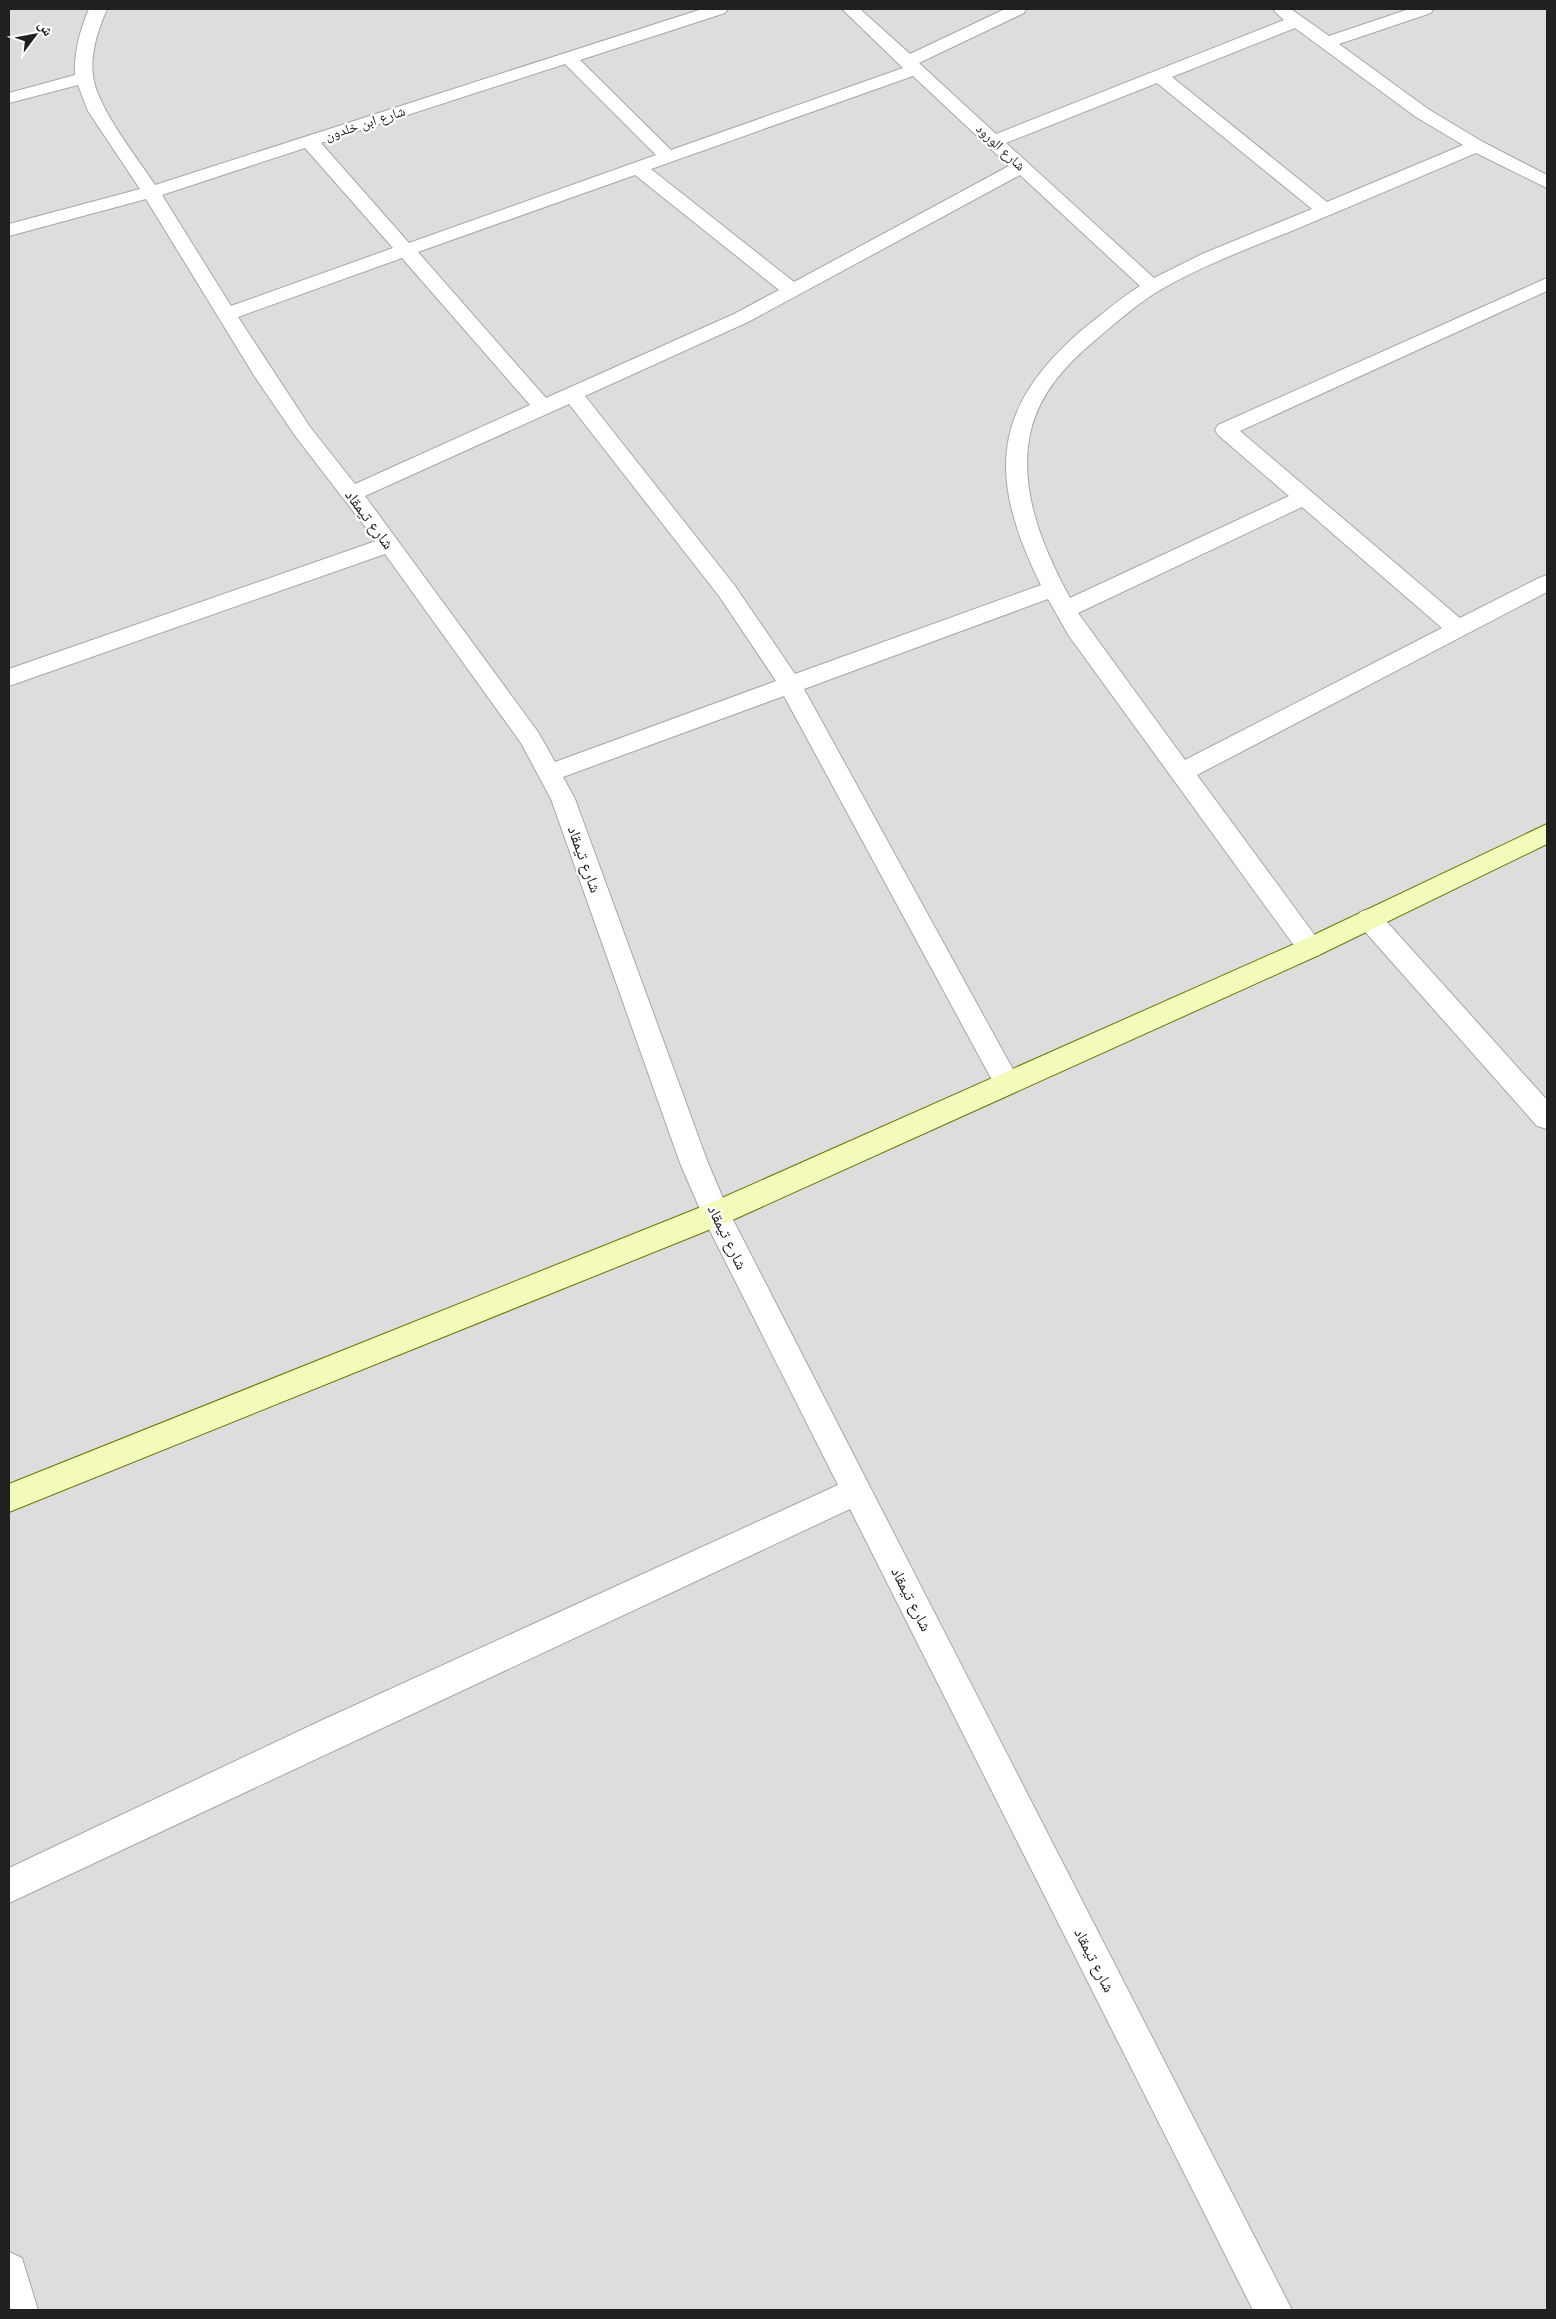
<svg xmlns="http://www.w3.org/2000/svg" width="1556" height="2319" font-family="Inter,'Noto Naskh Arabic',sans-serif">
<style>
.residential{fill:#dedddd}
.lines{fill:none;stroke-linecap:round;stroke-linejoin:round}
.street-casing{stroke:#a7a7a7;stroke-width:2}
.secondary-casing{stroke:#657904;stroke-width:2}
.street{fill:#fff;fill-rule:evenodd}
.secondary{fill:#f3faba;fill-rule:evenodd}
.labels{text-anchor:middle;stroke-width:4.5;stroke-linejoin:round;paint-order:stroke}
.far-street-label{font-size:14px;fill:#202020;stroke:#fff}
.street-label{font-size:16px;fill:#202020;stroke:#fff}
</style>
<rect width="100%" height="100%" fill="#f0ede6"/>
<path class="residential" d="M9,9H1547V2310H9Z"/>
<g class="lines">
<g class="street-casing">
<path id="street" d="M89,9H107C98,30 90,53 93,76C97,108 137,157 155,185L702,9H728L725,13L580,60L671,150L903,68L842,9H860L910,54L1005,9H1026L1024,13L919,63L996,134L1284,20L1274,11L1276,9H1291L1329,36L1409,9H1433L1431,13L1339,44L1428,109L1483,142L1547,175V188L1476,153C1422,176 1368,199 1313,222C1259,245 1202,264 1152,295C1131,309 1112,326 1093,342C1065,366 1040,393 1031,430C1017,488 1043,548 1070,598L1289,496L1218,435L1215,430L1218,425L1547,278V291L1240,431L1460,618L1539,578L1547,575V592L1197,775L1319,941L1323,948L1319,955L1310,958L1301,955L1069,636L1048,599L804,689L1016,1075L1020,1083L1016,1091L1007,1094L998,1091L784,696L563,777L575,799L708,1163L728,1210L1292,2310H1253L850,1509L9,1903V1868L318,1722L838,1485L706,1223L680,1163L551,799L521,743L385,554L9,686V669L376,541L296,437L255,377L146,199L9,236V224L140,189L88,111L78,85L9,103V93L75,75C74,52 80,30 89,9ZM1295,28L1416,117L1463,145L1327,202L1172,77ZM565,64L656,155L409,243L321,143ZM913,76L1009,166L794,282L651,169ZM1157,83L1312,209L1202,254L1154,278L1006,143ZM305,148L393,248L231,306L162,195ZM635,175L779,290L734,314L546,398L418,252ZM1020,175L1140,286C1119,299 1101,315 1082,330C989,410 989,480 1041,585L795,674L735,586L585,396L748,322ZM402,258L530,405L355,484L310,427L238,317ZM569,404L719,596L776,681L555,762L538,732L365,496ZM1302,507L1442,628L1185,760L1078,613Z
M1369,909L1378,912L1547,1100V1129L1537,1126L1360,926L1356,919L1360,912Z
M9,2252L22,2258L38,2310H9Z"/>
</g>
<g class="secondary-casing">
<path id="secondary" d="M1547,824V844L1319,955L726,1223L9,1512V1484L706,1205L1301,941Z"/>
</g>
<use href="#street" class="street"/>
<use href="#secondary" class="secondary"/>
</g>
<g class="labels">
<g class="far-street-label">
<text transform="translate(365 123) rotate(-18)" y="5">شارع ابن خلدون</text>
<text transform="translate(1001 147) rotate(43)" y="5">شارع الورود</text>
</g>
<g class="street-label">
<text transform="translate(370 519) rotate(53)" y="6">شارع تيمقاد</text>
<text transform="translate(585 859) rotate(70)" y="6">شارع تيمقاد</text>
<text transform="translate(728 1237) rotate(64)" y="6">شارع تيمقاد</text>
<text transform="translate(912 1599) rotate(63)" y="6">شارع تيمقاد</text>
<text transform="translate(1095 1960) rotate(63)" y="6">شارع تيمقاد</text>
</g>
</g>
<rect width="1556" height="2319" fill="none" stroke="#202020" stroke-width="20"/>
<g transform="translate(35 35) rotate(58)" stroke="#ffffff" stroke-width="4" paint-order="stroke">
<path d="M0-4L9 19L0 12L-9 19Z" fill="#202020"/>
<text y="-8" font-size="14" font-weight="bold" text-anchor="middle" fill="#202020">ش</text>
</g>
</svg>
